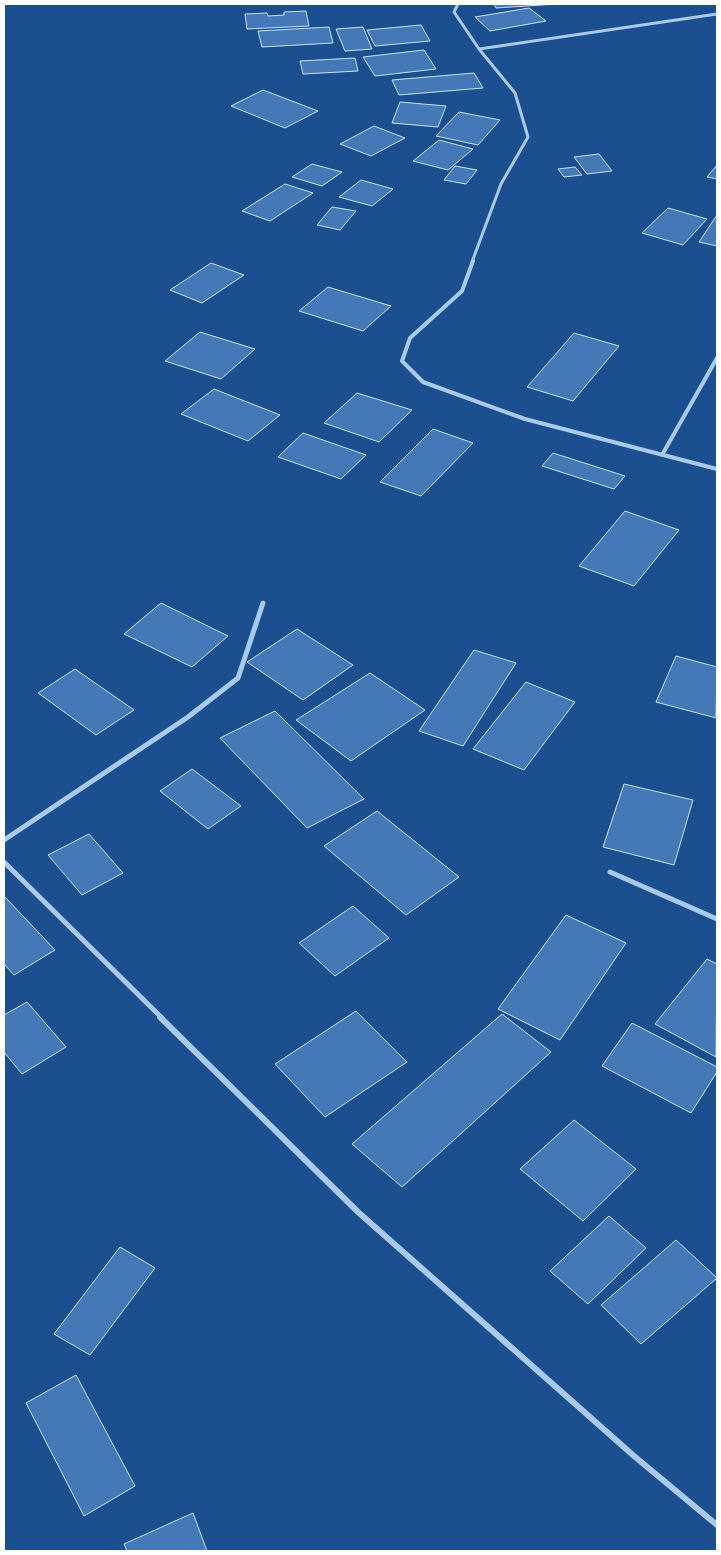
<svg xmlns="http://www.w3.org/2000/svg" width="721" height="1555" font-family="'Space Grotesk',sans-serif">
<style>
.building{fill:#4478b7;stroke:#cfe3fa}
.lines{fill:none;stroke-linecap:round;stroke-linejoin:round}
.minor-far3{stroke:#a9c9ee;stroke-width:3}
.minor-far2{stroke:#a9c9ee;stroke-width:4}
.minor-far1{stroke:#a9c9ee;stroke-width:5}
.minor{stroke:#a9c9ee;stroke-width:6}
</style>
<rect width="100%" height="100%" fill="#1b4f8f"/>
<path class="building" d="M494,4H557L496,8Z
M529,8L546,21L490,31L475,17Z
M306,11L309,26L247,29L245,14L267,13L268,16L284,15V12Z
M421,25L430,41L375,46L367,30Z
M329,27L333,43L262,47L258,31Z
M363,27L372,49L345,51L336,29Z
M424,50L436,69L375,76L363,57Z
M355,58L358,71L303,74L300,61Z
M474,73L483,88L399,95L392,80Z
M263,90L318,111L285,128L231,106Z
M400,102L446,106L438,127L392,123Z
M459,112L500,120L478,145L436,136Z
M374,126L405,138L371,156L340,144Z
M439,140L473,149L448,170L413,161Z
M599,154L612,171L587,174L574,157Z
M312,164L342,172L322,186L292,177Z
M717,165V179L707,177Z
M455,166L477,170L466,184L444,180Z
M575,167L582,175L564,177L558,169Z
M361,180L393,189L372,206L339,197Z
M285,184L313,193L270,221L242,211Z
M332,207L356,211L340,230L317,225Z
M668,208L707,219L683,245L642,233Z
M717,215V246L699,242Z
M211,263L244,275L202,303L170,290Z
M328,287L391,306L363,331L299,311Z
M200,332L255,349L221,379L165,361Z
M574,333L619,346L573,401L527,387Z
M214,389L280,415L248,441L181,414Z
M357,393L412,410L379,442L324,423Z
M433,429L473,443L421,496L380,482Z
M303,433L366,455L341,479L278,457Z
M553,453L625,476L614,489L542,466Z
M625,511L679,530L634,586L579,566Z
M161,603L228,636L192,667L124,634Z
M297,629L353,665L303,700L247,662Z
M474,650L516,663L463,746L419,731Z
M676,656L717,667L716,718L656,702Z
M75,669L134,710L96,735L38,693Z
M370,673L425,710L351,761L296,720Z
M526,682L575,702L524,770L473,749Z
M275,711L364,799L307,828L220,738Z
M192,769L241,806L208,829L160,791Z
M624,784L693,800L674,865L603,847Z
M377,811L459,877L406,915L324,846Z
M89,834L123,873L82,895L48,855Z
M4,896L55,950L14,975L4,964Z
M353,906L389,938L335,976L299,943Z
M566,915L626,943L560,1040L498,1009Z
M707,959L717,964L716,1057L655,1024Z
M27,1002L66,1047L22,1074L4,1052V1015Z
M356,1011L407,1062L325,1117L275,1064Z
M502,1014L551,1052L402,1187L352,1144Z
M632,1023L717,1067V1072L691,1113L602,1066Z
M574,1120L636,1169L583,1221L520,1169Z
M609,1216L646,1248L588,1304L550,1271Z
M676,1240L717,1278L641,1344L601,1305Z
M120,1247L155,1268L90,1355L54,1334Z
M76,1375L135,1486L84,1516L26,1403Z
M193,1513L207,1551H127L124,1544Z"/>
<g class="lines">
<path class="minor-far3" d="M458,4L454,12L479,49L515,93L528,137L501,184L472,262
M479,49L717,14"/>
<path class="minor-far2" d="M473,261L462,291L410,338L402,361L423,382L525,419L717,469
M662,455L717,358"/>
<path class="minor-far1" d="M4,840L188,717L238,678L263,603
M4,862L162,1018
M610,872L717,919"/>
<path class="minor" d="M160,1017L358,1212L634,1456L717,1525"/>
</g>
<rect width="721" height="1555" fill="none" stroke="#ffffff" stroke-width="10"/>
</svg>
